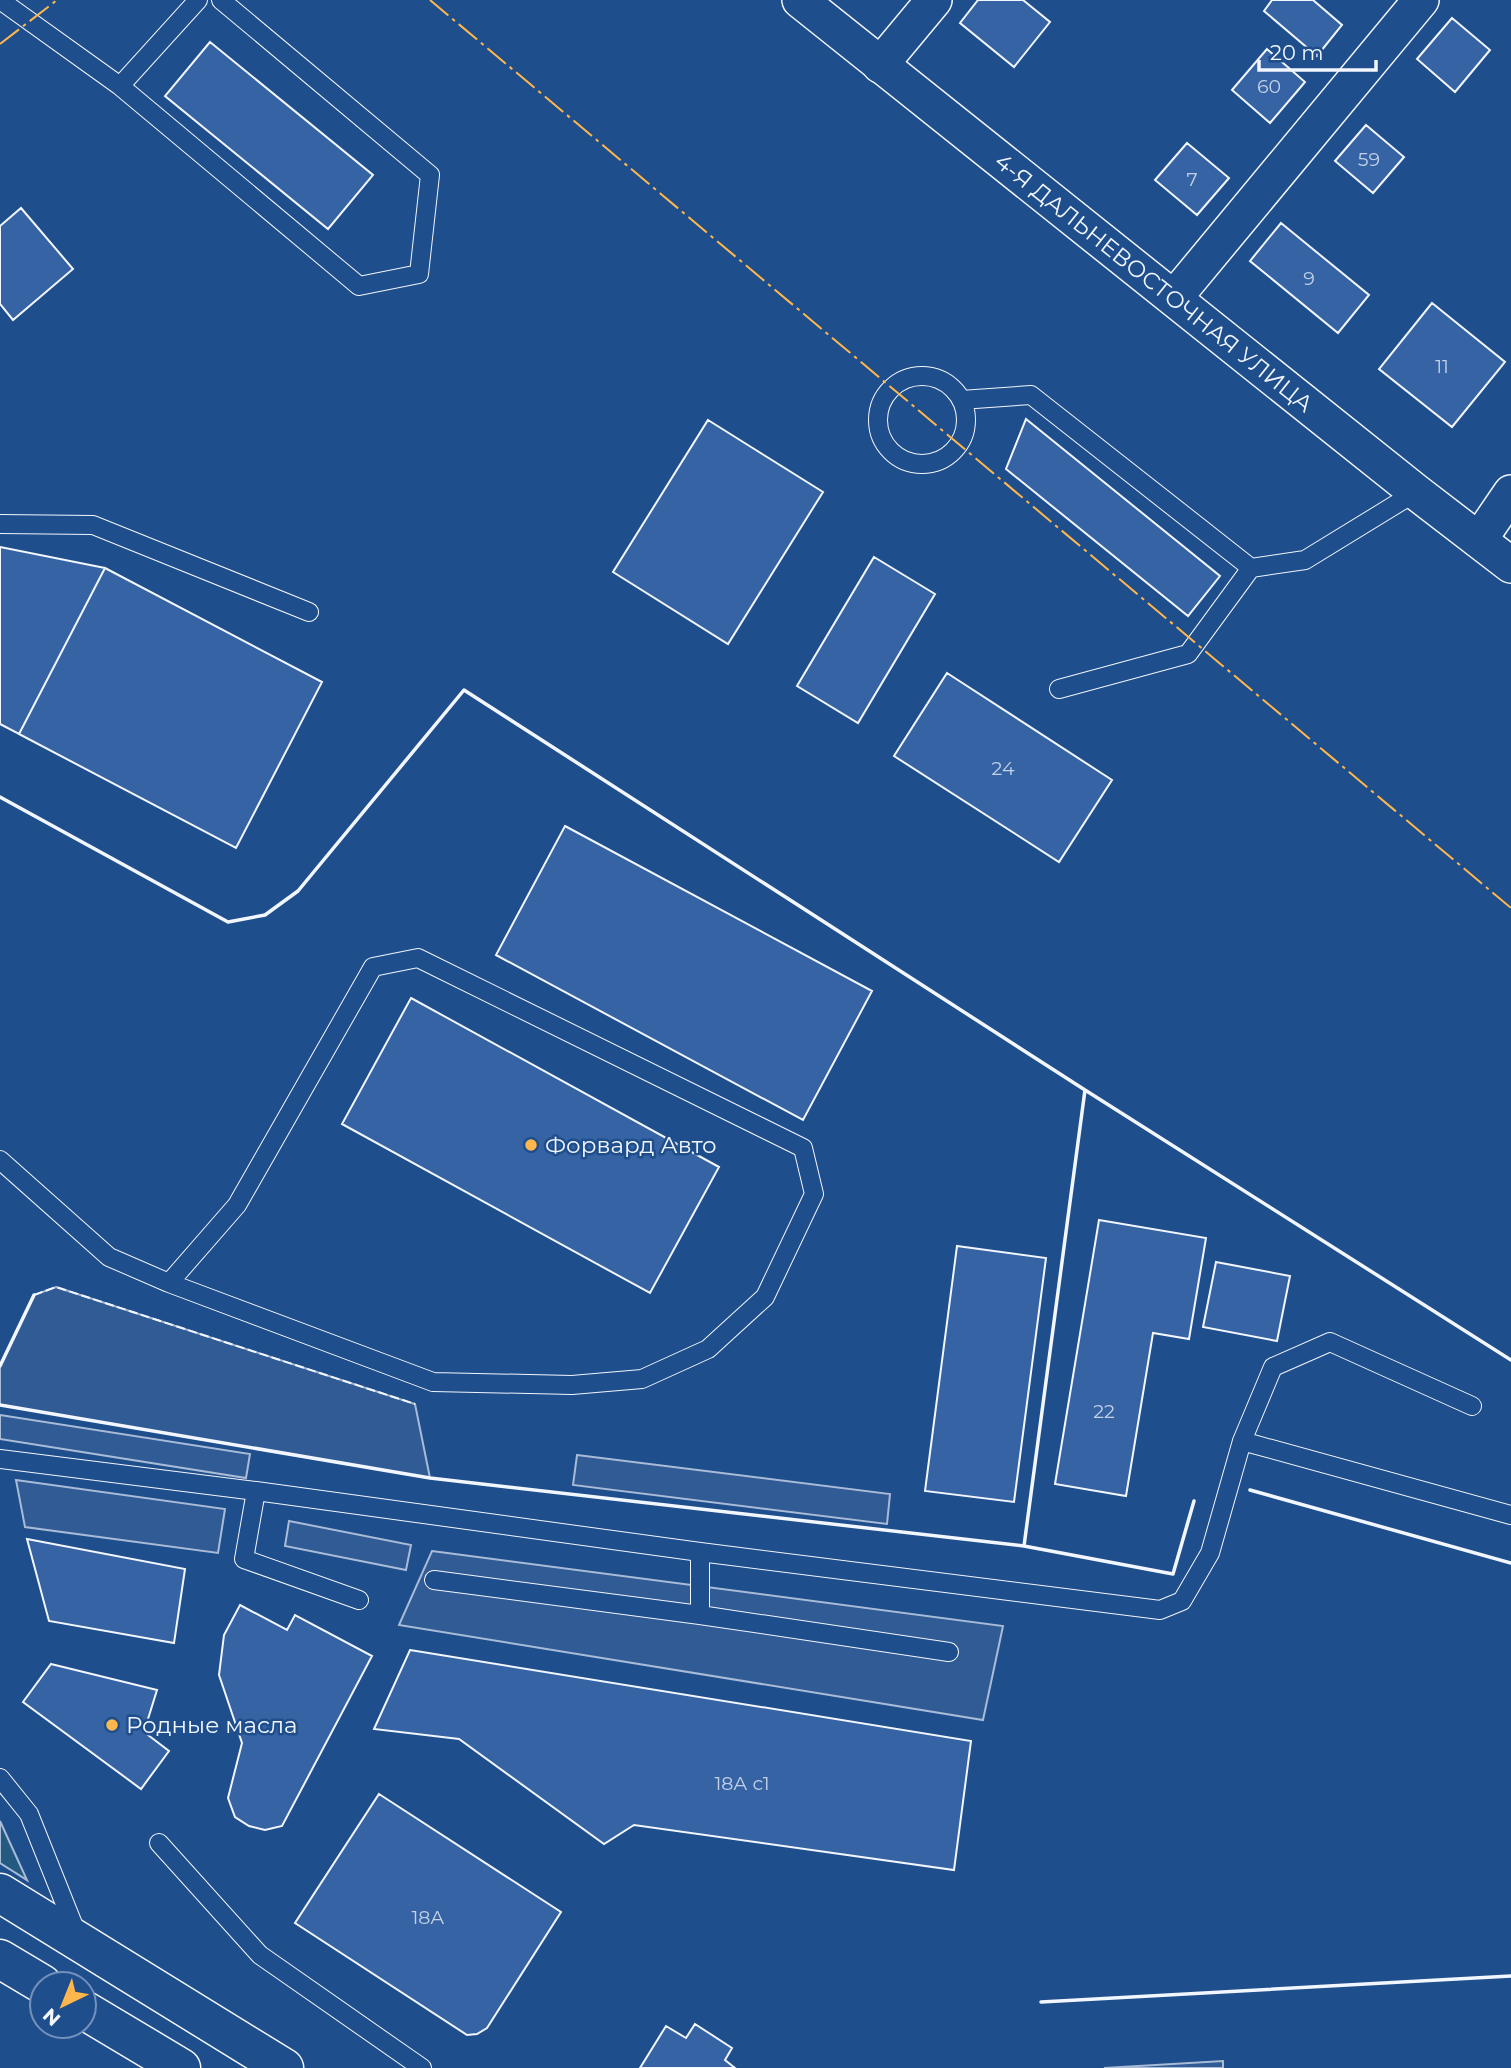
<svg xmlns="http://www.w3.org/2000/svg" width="1511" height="2068" font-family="Montserrat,sans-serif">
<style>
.grass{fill:#245a82;stroke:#a8bbd7;stroke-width:2}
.parking{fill:#305b95;stroke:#a8bbd7;stroke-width:2}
.building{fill:#3563a3;stroke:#f2f6ff;stroke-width:2}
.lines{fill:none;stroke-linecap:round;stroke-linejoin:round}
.service-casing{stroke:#f2f6ff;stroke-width:20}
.minor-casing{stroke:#f2f6ff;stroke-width:38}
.primary-casing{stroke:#f2f6ff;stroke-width:41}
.service{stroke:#1f4e8c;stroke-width:18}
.minor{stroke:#1f4e8c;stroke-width:35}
.primary{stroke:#1f4e8c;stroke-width:38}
.fence{stroke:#f2f6ff;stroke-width:2;stroke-dasharray:9 3.5;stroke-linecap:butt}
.wall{stroke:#f2f6ff;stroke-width:3.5}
.power{stroke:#ffb74d;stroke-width:2;stroke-dasharray:24 5 3.5 5;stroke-linecap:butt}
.poi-dot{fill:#ffb74d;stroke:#1f4e8c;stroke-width:2.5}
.labels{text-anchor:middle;stroke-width:5;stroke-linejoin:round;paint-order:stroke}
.number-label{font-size:19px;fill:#c3d1e8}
.street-label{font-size:23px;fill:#f2f6ff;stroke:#1f4e8c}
.poi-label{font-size:23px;fill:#f2f6ff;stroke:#1f4e8c;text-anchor:start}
</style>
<rect width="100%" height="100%" fill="#1f4e8c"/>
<path class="grass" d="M0,1821L27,1880L0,1863Z"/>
<path class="parking" d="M56,1287L415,1404L430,1478L0,1405V1366L34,1295Z
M0,1415L250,1454L246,1478L0,1439Z
M577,1455L890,1494L887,1524L573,1485Z
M16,1480L225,1509L218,1553L25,1527Z
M289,1521L411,1545L406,1570L285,1546Z
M432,1551L1003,1626L983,1720L399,1625Z
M1223,2061V2068H1104Z"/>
<path class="building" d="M978,0H1023L1050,22L1014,67L960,23Z
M1272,0H1313L1342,25L1317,56L1264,11Z
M1452,18L1490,50L1455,92L1417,59Z
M210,42L373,175L328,229L165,96Z
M1267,49L1305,82L1270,123L1232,90Z
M1366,125L1404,157L1373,193L1335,161Z
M1187,143L1229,178L1197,215L1155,180Z
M21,208L73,269L13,320L0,304V226Z
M1281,223L1369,295L1338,333L1250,261Z
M1432,303L1505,362L1452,427L1379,369Z
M1026,419L1220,576L1188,616L1006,469Z
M708,420L823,492L728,644L613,572Z
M0,547L105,568L19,734L0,724Z
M874,557L935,594L858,723L797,686Z
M105,568L322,682L236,848L19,734Z
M947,673L1112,780L1059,862L894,756Z
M565,826L872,991L803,1120L496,955Z
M411,998L719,1167L650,1293L342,1124Z
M1099,1220L1206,1238L1189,1339L1153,1333L1126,1496L1055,1484Z
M957,1246L1046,1258L1014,1502L925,1491Z
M1216,1262L1290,1276L1277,1341L1203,1327Z
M27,1539L185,1569L174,1643L49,1621Z
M240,1605L287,1630L295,1615L372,1656L282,1826L265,1830L249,1826L235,1817L228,1798L242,1743L219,1675L224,1635Z
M410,1650L971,1741L954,1870L634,1825L604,1844L459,1739L374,1729Z
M51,1664L157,1690L144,1732L169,1751L141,1789L23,1702Z
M379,1794L561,1912L487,2028L477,2034L467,2035L295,1923Z
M695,2024L732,2048L725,2060L735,2068H640L666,2026L686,2038Z"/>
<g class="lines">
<g class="service-casing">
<path id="service" d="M0,0L120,86L359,286L419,274L430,175L221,0
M120,86L198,0
M878 420a44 44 0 1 1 88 0a44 44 0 1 1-88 0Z
M961,400L1031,395L1251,568
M0,524L93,525L309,612
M1059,689L1188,654L1251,568L1305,560L1416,492
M0,1160L109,1257L169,1283L433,1382L572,1385L642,1379L708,1349L765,1297L814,1194L803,1148L418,958L373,967L237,1205L169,1283
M1242,1441L1511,1515
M0,1459L256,1491L700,1552L1160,1610L1182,1601L1210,1553L1242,1441L1273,1367L1330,1342L1472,1406
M256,1491L244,1559L359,1600
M434,1580L700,1615V1552
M700,1615L949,1652
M0,1778L29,1814L77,1934
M159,1843L260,1955L422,2068"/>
</g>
<g class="minor-casing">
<g id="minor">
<path id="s1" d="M800,0L1416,492L1511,565"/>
<path d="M880,65L934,0"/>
<path d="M1174,298L1421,0"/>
<path d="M1479,540L1511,493"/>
</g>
</g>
<g class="primary-casing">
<path id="primary" d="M0,1893L284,2068
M0,1959L42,1984
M84,2010L181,2068"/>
</g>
<use href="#service" class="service"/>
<use href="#minor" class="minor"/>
<use href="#primary" class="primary"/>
<path class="fence" d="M34,1295L56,1287L415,1404"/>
<path class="wall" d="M0,797L228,922L265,915L298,891L464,690L1085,1090L1511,1360
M0,1366L34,1295
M0,1405L430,1478L1024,1546L1173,1574L1194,1501
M1250,1490L1511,1563
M1024,1546L1085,1090
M1041,2002L1511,1976"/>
<path class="power" d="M430,0L1511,908
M0,44L57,0"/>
</g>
<g class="poi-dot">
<circle cx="531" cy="1145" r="7"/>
<circle cx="112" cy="1725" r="7"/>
</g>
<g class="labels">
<g class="number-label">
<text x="1269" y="93">60</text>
<text x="1369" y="166">59</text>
<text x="1192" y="186">7</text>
<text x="1309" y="285">9</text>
<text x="1442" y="373">11</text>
<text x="1003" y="775">24</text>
<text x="1104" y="1418">22</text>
<text x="742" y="1790">18А с1</text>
<text x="428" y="1924">18А</text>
</g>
<g class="street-label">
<text dy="8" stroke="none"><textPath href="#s1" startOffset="453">4-Я ДАЛЬНЕВОСТОЧНАЯ УЛИЦА</textPath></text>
</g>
<g class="poi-label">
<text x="545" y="1153">Форвард Авто</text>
<text x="126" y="1733">Родные масла</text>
</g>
</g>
<g transform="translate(63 2005) rotate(223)"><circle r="33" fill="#1f4e8c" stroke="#7391ba" stroke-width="2"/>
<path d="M0-5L12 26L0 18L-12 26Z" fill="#ffb74d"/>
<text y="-10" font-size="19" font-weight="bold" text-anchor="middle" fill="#f2f6ff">N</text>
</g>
<path d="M1259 60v10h117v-10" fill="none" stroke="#f2f6ff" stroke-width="3.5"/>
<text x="1270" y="60" font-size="21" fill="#f2f6ff" stroke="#1f4e8c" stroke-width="5" paint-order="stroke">20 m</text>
</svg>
